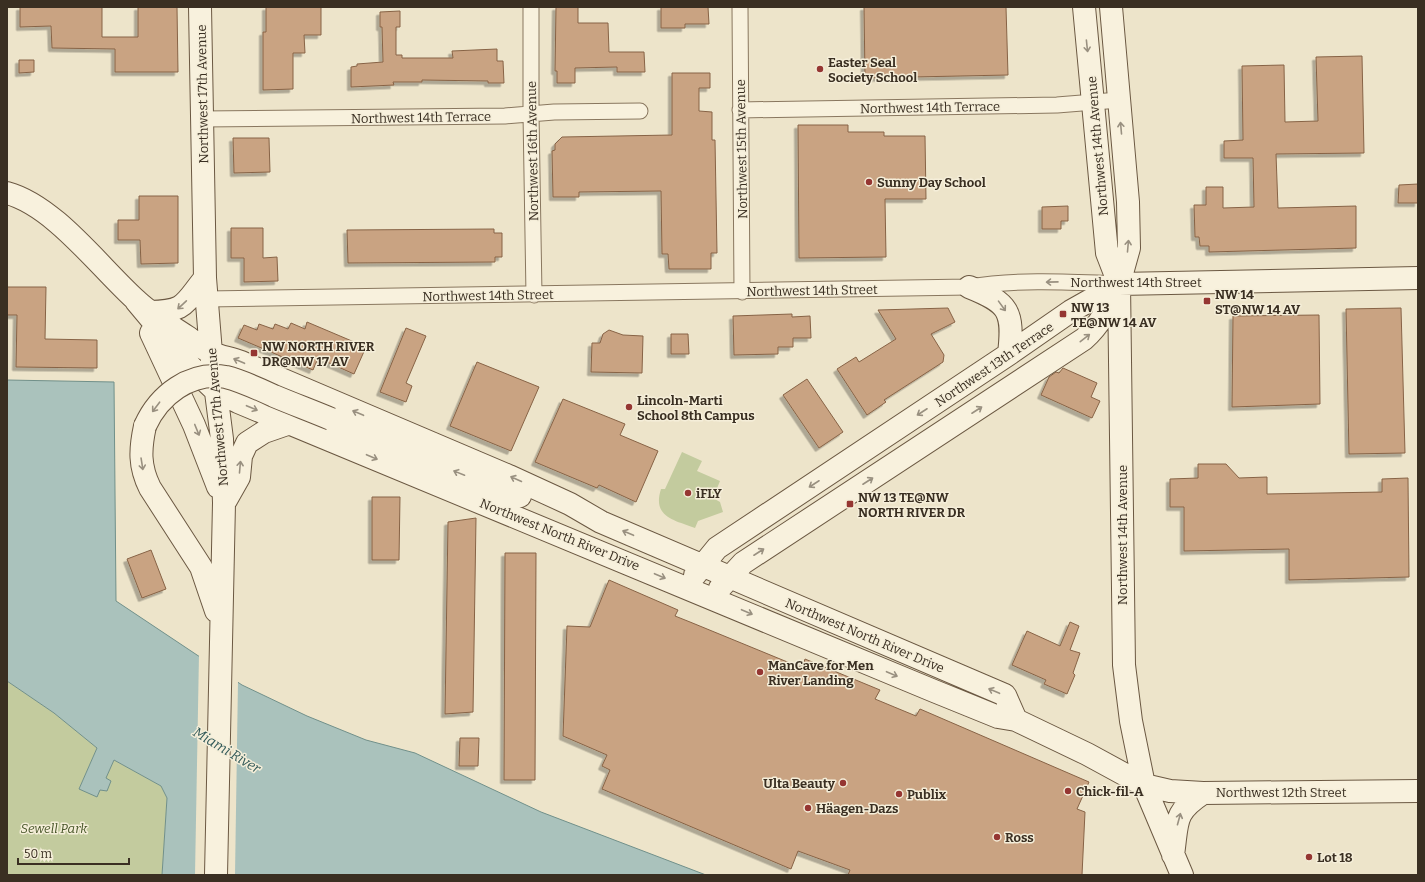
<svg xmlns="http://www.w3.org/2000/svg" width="1425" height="882" font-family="Bitter,serif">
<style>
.green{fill:#c3cb9e}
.water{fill:#aac2bc;stroke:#71908a}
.pier{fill:#ede4ca}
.building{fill:#c9a382;stroke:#876346;filter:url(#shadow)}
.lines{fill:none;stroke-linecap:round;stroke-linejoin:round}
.street-casing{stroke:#89775f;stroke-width:17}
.secondary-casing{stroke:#6b5842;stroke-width:24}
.street{stroke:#f8f1dd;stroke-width:15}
.secondary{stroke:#f8f1dd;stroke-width:22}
.secondary-bridge-casing{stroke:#6b5842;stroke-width:24;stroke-linecap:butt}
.secondary-bridge{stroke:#f8f1dd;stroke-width:22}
.oneway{stroke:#999080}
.poi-dot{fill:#953632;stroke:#f5eed9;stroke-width:1.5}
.labels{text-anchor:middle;stroke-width:3;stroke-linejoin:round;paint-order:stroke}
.poi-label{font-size:13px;font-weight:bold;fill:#3a2f22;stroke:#f5eed9;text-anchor:start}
.street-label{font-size:13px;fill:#3a2f22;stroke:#f5eed9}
.park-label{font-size:13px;font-style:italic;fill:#485629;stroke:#f5eed9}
.water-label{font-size:14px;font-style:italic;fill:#325958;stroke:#f5eed9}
</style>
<defs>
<filter id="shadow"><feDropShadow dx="-3.5" dy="3.5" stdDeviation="0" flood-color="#0004"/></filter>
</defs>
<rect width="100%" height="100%" fill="#ede4ca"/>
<path class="green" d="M682,452L702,461L697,471L720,481L713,498L720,502L723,512L698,521L695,528C674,520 652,517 661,489H665Z
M7,681L54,713L97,748L79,789L100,790L114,760L161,786L167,798L162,875H7Z"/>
<path class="water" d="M7,380L114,382L116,601L242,685L307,716L366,740L415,753L541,812L706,875H162L167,798L161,786L114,760L106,778L111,781L107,791L100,790L97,797L79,789L97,748L54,713L7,681Z"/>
<path class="pier" d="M199,654L238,680L235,875H195Z"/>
<path class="building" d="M20,7H102V37H138V7H177L178,72H115V49L52,48L51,26L20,27Z
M266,7H321V35H304L305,53H293V89L263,90V32H266Z
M556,7H578V23H608L609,52H644L645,72H617V67L575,68V83H557V71H555Z
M661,7H708L709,24H685V28H661Z
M864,7H1006L1008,75L865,78Z
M400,11V27H396V55H402V58H453L452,51L497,49V61H503L504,83H488V81L422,80V82H393L394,85L351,87V67L357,66V64L383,62L382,27H380V12Z
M1362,56L1364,153L1276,154L1278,208L1356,206V248L1209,252V246H1200L1199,237H1195L1194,205H1206V187H1223V208L1254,207L1253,158H1224V141L1243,140L1242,66L1284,65L1285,122L1318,121L1316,57Z
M19,60H34V72L19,73Z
M672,73H710V88H699V111L712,112V140H715L717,253H711V269H669L668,254H662L661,191L579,192V197H553L552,151L555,150V144L562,137L672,135Z
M798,125H848V132H884V136H925L926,199H885L886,257L799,258Z
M233,138H269L270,172L234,173Z
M1418,184V203H1398L1399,185Z
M139,196H178V263L141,264L140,240H118V220H139Z
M1068,206V221H1061V229H1042V207Z
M231,228H263V258L277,257L278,281L244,282V258H231Z
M494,229V233H502V257H495V262L348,263L347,230Z
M7,287H46L45,339L97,340V368L16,367L17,315H7Z
M948,308L955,322L931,334L944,355L943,362L884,400L886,402L867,415L837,369L856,357L859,362L896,339L878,310Z
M1401,308L1405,453L1349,454L1346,309Z
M792,314V317L810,316L811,338H793V347H778V354L734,355L733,316Z
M1319,315L1320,404L1232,407L1233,316Z
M307,322L366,347L354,374L318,358L313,370L238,338L244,325L257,330L259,324L273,329L275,324L288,329L291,323L305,329Z
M406,328L426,336L406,383L412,386L406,402L380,392Z
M609,330L623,335L643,336L642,373L591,372L592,343H600L603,334Z
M671,334H688L689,354H671Z
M477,362L539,387L511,451L450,426Z
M1063,368L1097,383L1091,397L1100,401L1092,418L1041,395L1049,377L1056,372L1059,373Z
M807,379L843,432L819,448L783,395Z
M563,399L625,424L620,435L658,451L636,502L599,485L597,488L535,462Z
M1198,464H1226L1239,478L1267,477V494L1382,492V479L1408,478L1409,577L1289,580V549L1184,551V507H1170V479L1198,478Z
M372,497H400L399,560H372Z
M476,518L473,712L445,714L448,522Z
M151,550L166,589L142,598L127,559Z
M505,553H536L535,780H504Z
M609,580L678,610L675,616L690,622L802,668L805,659L880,690L875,699L916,716L920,709L1089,782L1077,809L1085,812L1082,875H848L850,870L798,851L791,869L602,789L610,770L602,766L607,755L563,736L567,626L590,627Z
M1070,622L1079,626L1070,650L1080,653L1073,673L1075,675L1067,694L1044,684L1046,680L1012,665L1027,631L1060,646Z
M460,738H479L478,766H459Z"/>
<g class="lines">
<g class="street-casing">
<path id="street" d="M531,7V114L534,295
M740,7L742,292
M740,110L1057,105L1119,100
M201,119L505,116L554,112L640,111
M206,299L969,287C1018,279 1069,282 1119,284"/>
</g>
<g class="secondary-casing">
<path id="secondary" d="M200,7L205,278L211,353L222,439L224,503L216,875
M1084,7L1107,253L1119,284
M1111,7L1128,202L1129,248L1119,284L1124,665L1131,721L1144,785L1182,875
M7,193C55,206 100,268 137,301C152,315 171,326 189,338C196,343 204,350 212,353C221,357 231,358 241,362L509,476L570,504L601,522L1005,695L1016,720
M969,287C1009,303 1014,311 1009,354
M136,301L192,368L216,391L238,402L934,691L998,717L1016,720L1087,754L1144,785L1170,791L1203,793L1418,791
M150,312C186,311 183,305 205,278
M151,333L194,425L218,487
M331,419L520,496
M145,426C140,449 139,466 150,488L201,567L216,611
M226,500L239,477L241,456L247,443L264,432L290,423
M695,575L717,548L1009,354L1071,311L1119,284L1418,278
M720,588L743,563L1084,339C1100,325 1109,307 1117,288
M1173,855C1178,821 1173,813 1203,793"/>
</g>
<use href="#street" class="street"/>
<use href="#secondary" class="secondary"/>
<g class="secondary-bridge-casing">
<path id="secondary-bridge" d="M145,426C159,395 190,371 226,377C242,381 259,389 274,396C293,404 312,411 331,419"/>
</g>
<use href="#secondary-bridge" class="secondary-bridge"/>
</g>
<defs><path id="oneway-shaft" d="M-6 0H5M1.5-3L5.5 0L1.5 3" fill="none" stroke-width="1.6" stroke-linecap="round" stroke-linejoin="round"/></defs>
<g class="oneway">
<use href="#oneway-shaft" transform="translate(1087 46) rotate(84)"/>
<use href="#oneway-shaft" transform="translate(1121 128) rotate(-95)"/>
<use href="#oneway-shaft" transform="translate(1128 246) rotate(-85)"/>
<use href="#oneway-shaft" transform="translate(1052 282) rotate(179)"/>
<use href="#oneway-shaft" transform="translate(182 305) rotate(137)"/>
<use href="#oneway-shaft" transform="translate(1002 306) rotate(54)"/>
<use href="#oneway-shaft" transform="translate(1085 338) rotate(-38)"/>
<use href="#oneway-shaft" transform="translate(239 361) rotate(-157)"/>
<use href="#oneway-shaft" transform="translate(156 407) rotate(127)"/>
<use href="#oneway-shaft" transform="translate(252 408) rotate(23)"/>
<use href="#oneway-shaft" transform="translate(977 410) rotate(-33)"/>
<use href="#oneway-shaft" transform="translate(922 412) rotate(147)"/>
<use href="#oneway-shaft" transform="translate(358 413) rotate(-157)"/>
<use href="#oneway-shaft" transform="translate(197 430) rotate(68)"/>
<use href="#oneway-shaft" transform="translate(372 457) rotate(23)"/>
<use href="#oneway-shaft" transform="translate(142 464) rotate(81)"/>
<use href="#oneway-shaft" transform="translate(240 467) rotate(-85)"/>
<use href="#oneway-shaft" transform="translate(459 473) rotate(-158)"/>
<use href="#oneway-shaft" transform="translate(516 479) rotate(-156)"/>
<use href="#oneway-shaft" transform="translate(868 481) rotate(-33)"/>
<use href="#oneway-shaft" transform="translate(814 484) rotate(147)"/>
<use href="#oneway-shaft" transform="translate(628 533) rotate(-157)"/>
<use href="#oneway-shaft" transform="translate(759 552) rotate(-33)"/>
<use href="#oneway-shaft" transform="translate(660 576) rotate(23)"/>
<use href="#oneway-shaft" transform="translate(747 612) rotate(23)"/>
<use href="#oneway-shaft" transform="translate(892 674) rotate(23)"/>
<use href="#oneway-shaft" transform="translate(994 691) rotate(-157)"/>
<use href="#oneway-shaft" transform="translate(1179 819) rotate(-75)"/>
</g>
<g class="poi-dot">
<circle cx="820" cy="69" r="4"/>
<circle cx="869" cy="182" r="4"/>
<rect x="1203" y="297" width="8" height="8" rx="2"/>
<rect x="1059" y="310" width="8" height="8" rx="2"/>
<rect x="250" y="349" width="8" height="8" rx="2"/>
<circle cx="629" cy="407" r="4"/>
<circle cx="688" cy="493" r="4"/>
<rect x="846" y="500" width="8" height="8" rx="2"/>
<circle cx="760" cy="672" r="4"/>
<circle cx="843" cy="783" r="4"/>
<circle cx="1068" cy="791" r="4"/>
<circle cx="899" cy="794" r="4"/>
<circle cx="808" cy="808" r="4"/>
<circle cx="997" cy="837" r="4"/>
<circle cx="1309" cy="857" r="4"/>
</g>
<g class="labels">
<g class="poi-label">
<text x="828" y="67">Easter Seal<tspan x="828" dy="15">Society School</tspan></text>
<text x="877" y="187">Sunny Day School</text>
<text x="1215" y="299">NW 14<tspan x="1215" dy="15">ST@NW 14 AV</tspan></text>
<text x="1071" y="312">NW 13<tspan x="1071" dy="15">TE@NW 14 AV</tspan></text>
<text x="262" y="351">NW NORTH RIVER<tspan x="262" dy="15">DR@NW 17 AV</tspan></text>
<text x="637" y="405">Lincoln-Marti<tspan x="637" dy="15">School 8th Campus</tspan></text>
<text x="696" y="498">iFLY</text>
<text x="858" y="502">NW 13 TE@NW<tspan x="858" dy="15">NORTH RIVER DR</tspan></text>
<text x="768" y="670">ManCave for Men<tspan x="768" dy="15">River Landing</tspan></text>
<text x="835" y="788" text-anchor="end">Ulta Beauty</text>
<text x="1076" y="796">Chick-fil-A</text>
<text x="907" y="799">Publix</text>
<text x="816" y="813">Häagen-Dazs</text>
<text x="1005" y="842">Ross</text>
<text x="1317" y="862">Lot 18</text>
</g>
<g class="street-label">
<text transform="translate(202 94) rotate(-91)" y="5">Northwest 17th Avenue</text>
<text transform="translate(930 107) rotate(-1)" y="5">Northwest 14th Terrace</text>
<text transform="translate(421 117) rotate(-1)" y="5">Northwest 14th Terrace</text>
<text transform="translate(1097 146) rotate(-95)" y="5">Northwest 14th Avenue</text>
<text transform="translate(741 149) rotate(-91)" y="5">Northwest 15th Avenue</text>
<text transform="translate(532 151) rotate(-91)" y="5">Northwest 16th Avenue</text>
<text x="1136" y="287">Northwest 14th Street</text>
<text transform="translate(812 290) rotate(-1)" y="5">Northwest 14th Street</text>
<text transform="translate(488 295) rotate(-1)" y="5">Northwest 14th Street</text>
<text transform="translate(994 364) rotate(-34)" y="5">Northwest 13th Terrace</text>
<text transform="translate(217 417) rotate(-95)" y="5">Northwest 17th Avenue</text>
<text transform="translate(560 534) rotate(22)" y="5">Northwest North River Drive</text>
<text transform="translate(1122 535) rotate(-90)" y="5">Northwest 14th Avenue</text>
<text transform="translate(865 635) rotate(23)" y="5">Northwest North River Drive</text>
<text x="1281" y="797">Northwest 12th Street</text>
</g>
<g class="park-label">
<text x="54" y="833">Sewell Park</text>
</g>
<g class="water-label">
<text transform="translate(227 750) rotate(31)" y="5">Miami River</text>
</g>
</g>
<rect width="1425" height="882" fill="none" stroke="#3a2f22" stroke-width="16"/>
<path d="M18 858v6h111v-6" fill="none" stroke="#3a2f22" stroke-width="2"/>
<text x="24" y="858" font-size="12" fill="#3a2f22" stroke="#f5eed9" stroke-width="3" paint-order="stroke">50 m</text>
</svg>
